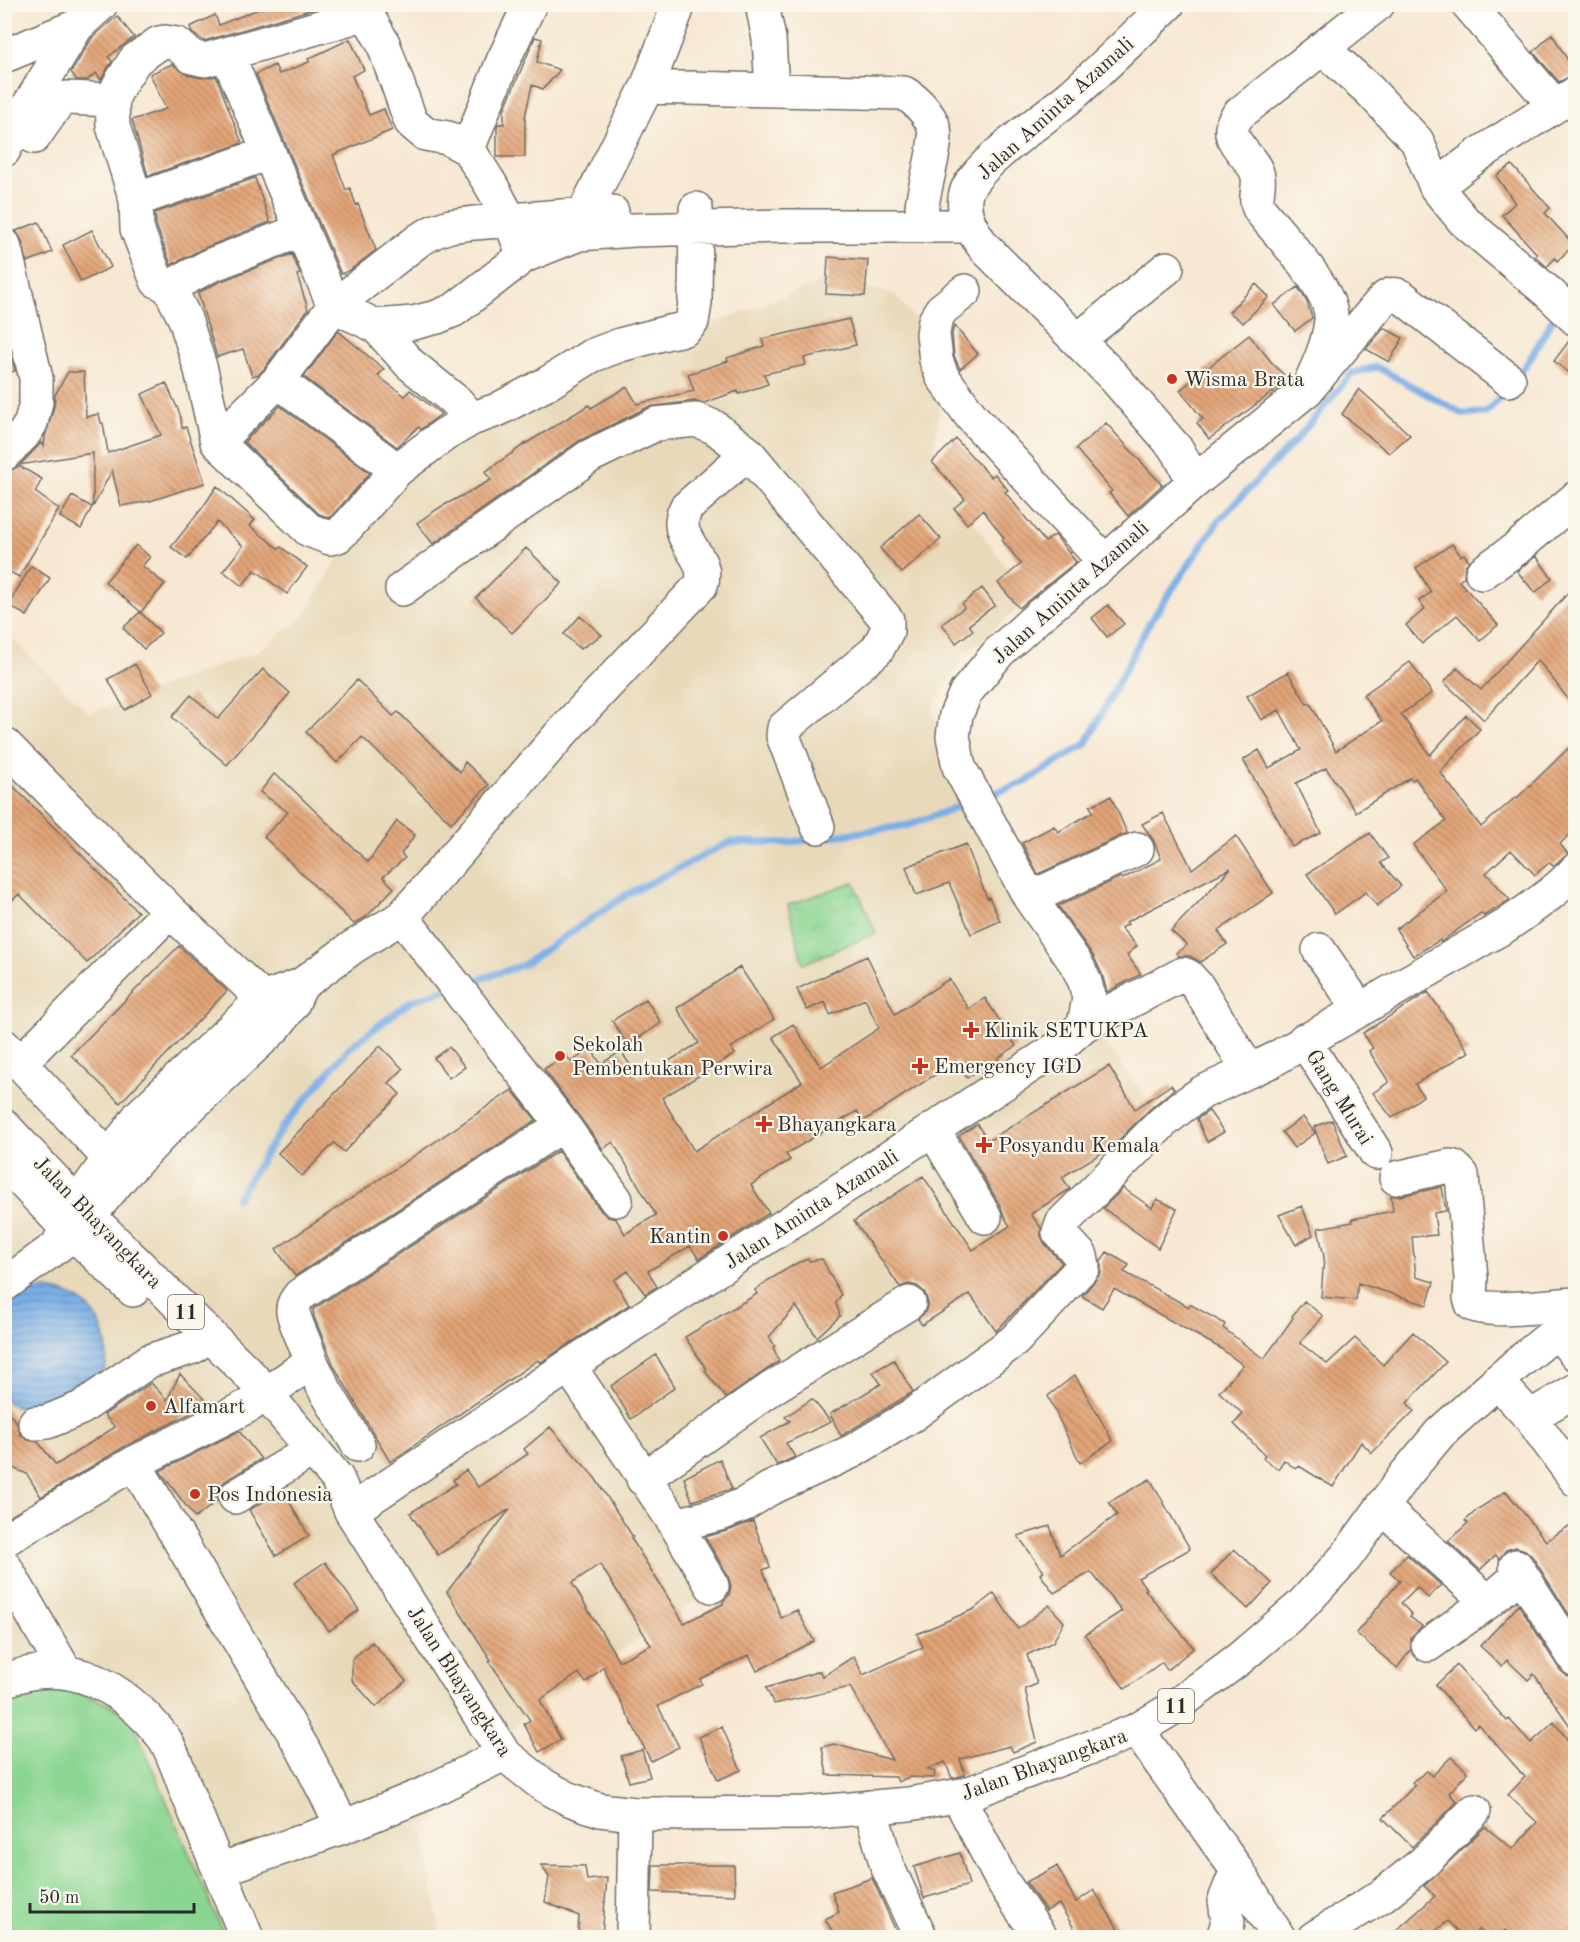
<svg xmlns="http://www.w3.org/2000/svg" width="1580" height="1942" font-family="'Old Standard TT',serif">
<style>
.built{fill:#e8d9ba}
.grass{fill:url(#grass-tufts);stroke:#5a805e;stroke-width:1.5}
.garden{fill:#8ad592;stroke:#5a805e;stroke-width:1.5}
.water{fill:url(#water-rules);stroke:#526c89;stroke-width:1.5}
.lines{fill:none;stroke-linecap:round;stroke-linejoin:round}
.stream{stroke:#79aee7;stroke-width:7}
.building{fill:url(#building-back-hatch);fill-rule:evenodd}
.minor-casing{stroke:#726d66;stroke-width:36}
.highway-casing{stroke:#726d66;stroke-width:36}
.minor{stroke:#fff;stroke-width:33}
.highway{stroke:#fff;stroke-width:33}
.poi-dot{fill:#c8321e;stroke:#fbf7ec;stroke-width:2}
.labels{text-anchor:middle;stroke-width:4.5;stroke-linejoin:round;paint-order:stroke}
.shield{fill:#fbf7ec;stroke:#696865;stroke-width:1.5}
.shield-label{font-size:20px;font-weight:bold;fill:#2b2b2b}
.street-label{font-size:21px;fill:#2b2b2b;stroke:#fbf7ec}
.poi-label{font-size:21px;fill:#2b2b2b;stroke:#fbf7ec;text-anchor:start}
</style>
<defs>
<pattern id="grass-tufts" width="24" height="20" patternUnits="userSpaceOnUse" patternTransform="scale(1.5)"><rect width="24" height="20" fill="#8ad592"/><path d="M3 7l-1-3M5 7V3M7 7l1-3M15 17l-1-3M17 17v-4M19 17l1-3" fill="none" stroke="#77b77e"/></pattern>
<pattern id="water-rules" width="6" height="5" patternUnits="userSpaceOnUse" patternTransform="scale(1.5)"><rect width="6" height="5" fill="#79aee7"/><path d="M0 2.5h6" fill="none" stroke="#638ebb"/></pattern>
<pattern id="building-back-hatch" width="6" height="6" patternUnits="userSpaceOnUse" patternTransform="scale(1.5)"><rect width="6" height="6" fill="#e2a477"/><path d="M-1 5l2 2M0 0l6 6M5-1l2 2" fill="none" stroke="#b78662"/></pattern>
</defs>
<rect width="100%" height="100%" fill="#fbf7ec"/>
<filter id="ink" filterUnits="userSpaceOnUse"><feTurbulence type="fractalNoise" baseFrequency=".0167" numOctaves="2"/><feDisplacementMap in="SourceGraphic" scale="12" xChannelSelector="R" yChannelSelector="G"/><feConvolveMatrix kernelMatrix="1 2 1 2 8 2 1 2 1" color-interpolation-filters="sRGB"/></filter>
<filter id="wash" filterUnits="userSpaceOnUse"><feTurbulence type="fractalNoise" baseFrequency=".008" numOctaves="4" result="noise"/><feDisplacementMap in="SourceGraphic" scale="24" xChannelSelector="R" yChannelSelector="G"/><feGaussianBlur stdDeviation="1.35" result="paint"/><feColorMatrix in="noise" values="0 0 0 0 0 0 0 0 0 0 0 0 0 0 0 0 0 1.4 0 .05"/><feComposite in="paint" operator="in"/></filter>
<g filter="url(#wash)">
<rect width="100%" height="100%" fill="#f7e8d3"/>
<path class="built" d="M826,280L894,294L920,324L941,395L933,464L1029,599L963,655L932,709L972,822L1065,988L1166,1124L1007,1275L977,1294L1008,1343L862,1451L699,1520L720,1584L520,1718L472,1784L423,1830L440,1931L455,1937H5L4,631L89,713L257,652L302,618L354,533L411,466L579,375Z"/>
<path class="grass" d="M854,882L876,933L803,964L788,905Z"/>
<path class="garden" d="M41,1689L81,1693L112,1706L132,1721L225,1937H5L4,1697Z"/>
<path class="water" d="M48,1289C62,1292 75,1295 86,1305C111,1328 115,1372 89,1396C83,1402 38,1410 26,1412L5,1401L4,1303C17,1292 32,1290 48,1289Z"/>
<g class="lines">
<path class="stream" d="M1565,295L1576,276
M1517,378L1531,357L1556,313
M984,797L1025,782L1086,744L1148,625L1219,520L1297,439L1352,373L1377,367L1463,414L1485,413L1509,389
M464,984L523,965L626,895L730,842L786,843L909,825L968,803
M237,1198L282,1128L349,1048L411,1001L447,989"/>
</g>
<g id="blocks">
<path class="building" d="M271,4H330L204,41L192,33L190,27L215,15L219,25Z
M117,16L134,37L108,57L112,61L101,80L96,73L87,80H77L71,72L92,38Z
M1552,34L1575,72V74L1559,82L1533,52Z
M535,37L542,39L537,62L560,70L543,89L532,85L525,117V157H497V127L498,124H504V110Z
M350,39L364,70L352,76L369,115L384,109L392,130L333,155L346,190L350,188L356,205L358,204L376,250L350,270L341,274L256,74L275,65L279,74L309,62L308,59Z
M172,64L188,75L201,78L216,76L242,143L148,176L132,120L166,109L150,74Z
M1512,165L1550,208L1545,213L1574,245L1557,261L1555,258L1547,267L1535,256L1537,254L1502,215L1515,203L1496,176Z
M255,178L270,222L204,248L171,265L156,225L155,213Z
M39,222L52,252L27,262L22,241L16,231Z
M92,230L111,267L81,282L63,245Z
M292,254L300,274L297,275L308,309L264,369L259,374L252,376L243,349L217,357L198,293L219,282Z
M828,257L868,260L865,296L826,294Z
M1256,284L1269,297L1243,323L1229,312Z
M1298,287L1307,302L1312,318L1295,331L1274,305Z
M849,319L856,345L804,358L806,365L764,374L768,384L739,394L738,391L704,403L694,401L648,407L579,441L433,544L417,523L439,508L491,480L485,472L525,444L589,405L591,408L627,387L637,404L694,391L688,374L728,361L727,358L764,346L762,339Z
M954,325L978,354L960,369L954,356L952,334Z
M4,327L15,371L4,374Z
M1384,328L1403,338L1389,362L1366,349Z
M338,331L384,369L378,376L405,396L410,390L441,414L421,429L418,427L397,447L304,377Z
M1249,335L1274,365L1289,380L1209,439L1197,423L1203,419L1180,390Z
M1572,337H1575V377L1554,361Z
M68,372H84L86,417L99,414L101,423H103L108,453L161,435L142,394L166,383L180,414L182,428L186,427L205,483L150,501L121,506L112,470L93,507V453L20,465L41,443L44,447L45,436L54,406L55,395Z
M1359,389L1410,435L1389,453L1342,414Z
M280,406L370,473L330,518L319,514L244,442Z
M1106,423L1162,485L1128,516L1109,493L1112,491L1076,449Z
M956,439L991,477L995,474L1008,490L1005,492L1045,542L1055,535L1076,562L1019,608L998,583L1021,564L1002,540L1004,538L983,510L967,524L954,508L965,499L932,462Z
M19,466L42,479L35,492L59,509L19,577L4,569V476L7,472Z
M217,486L255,520L250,526L279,549L281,547L307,567L287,594L255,570L242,586L223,571L243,546L217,522L187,559L171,547L203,507Z
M72,496L92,507L81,529L60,517Z
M919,514L941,539L902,573L880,548Z
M1452,544L1461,556L1464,554L1469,561L1465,566L1464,577L1459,581L1498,625L1480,641L1457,615L1422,644L1406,625L1425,609L1419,601L1431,592L1416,568Z
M136,545L150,557L142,566L165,584L141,612L105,582Z
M526,548L562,583L512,633L476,598Z
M1536,556L1552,578L1535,593L1517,571Z
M31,566L50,578L27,616L8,605Z
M1575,585V708L1538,660L1484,720L1444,682L1457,668L1481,690Z
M982,588L995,605L969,625L973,630L956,643L942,624L964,608L962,604Z
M1108,605L1124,624L1107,637L1092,618Z
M140,612L161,633L144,649L123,628Z
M580,616L602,635L580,649L564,634Z
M1410,662L1432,693L1401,714L1430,755L1466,715L1480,729L1440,772L1481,827L1516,797L1517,798L1575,742V829L1560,844L1568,854L1553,866L1550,862L1535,875L1511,850L1486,873L1510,900L1484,916L1481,913L1445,939L1441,942L1440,940L1413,956L1396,929L1447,891L1413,845L1446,821L1415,778L1412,780L1410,778L1356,812L1326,768L1296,783L1321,833L1292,847L1279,821L1243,760L1259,750L1269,768L1301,750L1279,710L1261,720L1247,696L1288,672L1307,704L1310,703L1336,751L1382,721L1363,695Z
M135,664L152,694L125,710L108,679Z
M263,669L290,693L227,765L172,717L191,695L218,719Z
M357,680L393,716L398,712L460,772L465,762L489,785L451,823L362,737L337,763L306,732Z
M274,774L283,780L368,862L397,821L415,835L401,854L405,858L383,877L394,888L366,917L354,924L264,837L288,812L260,792Z
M4,777L138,912L87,963L19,894L4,908Z
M1111,796L1127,833L1038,874L1022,843L1054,826L1058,832L1093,812L1090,806Z
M1163,813L1192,869L1236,836L1273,893L1218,931L1227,944L1200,962L1190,956H1179L1176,953L1187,945L1171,931L1231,868L1126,922L1128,924L1121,928L1137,946L1127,955L1141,974L1107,992L1102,974L1094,957L1058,906L1121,877L1122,879L1161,859L1154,841L1142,824Z
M1370,833L1388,858L1381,863L1401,886L1377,906L1366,892L1335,914L1307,874Z
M966,844L987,898L989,897L1000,921L971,934L949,883L916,895L906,867Z
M179,946L227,991L120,1103L71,1055Z
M867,956L895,1014L949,979L969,1009L985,998L1016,1046L998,1058L1001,1063L982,1075L979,1070L967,1078L956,1061L864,1121L857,1111L786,1154L790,1160L751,1185L769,1213L699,1259L690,1246L648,1271L657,1287L645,1294L628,1271L614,1280L629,1305L540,1363L538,1360L390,1462L334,1366L314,1317L313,1309L558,1151L601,1211L608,1217L616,1219L625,1234L656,1215L613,1142L603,1149L544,1069L566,1055L571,1062L591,1049L601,1064L621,1051L639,1079L699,1043L677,1008L740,967L774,1019L731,1048L735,1054L662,1098L694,1151L802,1082L773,1037L793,1024L821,1067L879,1028L865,999L830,1015L825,1002L807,1010L797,989Z
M1428,992L1469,1052L1415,1084L1423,1096L1392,1118L1373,1093L1389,1082L1369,1051L1373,1048L1363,1033Z
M646,999L661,1023L628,1045L612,1021Z
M380,1046L403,1069L389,1083L400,1094L344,1152L334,1143L302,1176L278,1153Z
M449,1047L465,1067L449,1078L434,1058Z
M1109,1066L1135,1109L1171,1085L1174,1089L1150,1109L1113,1146L1062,1177L1070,1189L1031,1214L1041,1228V1236L1045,1244L1062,1263L996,1331L970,1294L922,1325L918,1319L925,1312L928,1303L925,1293L917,1286L909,1284L900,1287L854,1221L923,1176L973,1250L1010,1226L1004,1216L1001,1207L959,1136L977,1124L988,1141Z
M512,1090L536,1120L295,1276L276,1249Z
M1209,1111L1224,1132L1207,1142L1197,1119Z
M1303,1117L1315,1133L1294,1148L1282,1132Z
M1332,1120L1347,1156L1328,1164L1314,1127Z
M1442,1187L1446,1211L1434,1213L1437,1235L1412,1237L1416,1277L1434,1282L1427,1305L1358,1283L1356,1300L1321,1297L1324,1257L1318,1228L1353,1222L1352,1219L1393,1211L1391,1196H1400Z
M1123,1188L1152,1208L1157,1199L1177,1209L1158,1248L1103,1208Z
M1302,1206L1313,1235L1296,1245L1279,1215Z
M1107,1252L1129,1265L1124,1272L1189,1307L1190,1304L1225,1324L1223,1328L1264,1359L1293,1318L1292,1316L1304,1301L1323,1316L1300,1343L1327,1364L1355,1338L1383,1365L1413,1332L1446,1362L1407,1403L1414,1411L1372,1453L1361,1442L1333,1487L1299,1466L1296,1469L1284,1460L1278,1469L1263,1458L1265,1455L1234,1424L1243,1414L1219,1392L1243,1365L1220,1348L1114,1289L1102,1308L1082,1296L1101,1273V1261Z
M808,1259L809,1261L822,1259L841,1295L836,1303L840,1316L817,1337L796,1306L769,1337L775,1346L773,1347L779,1361L726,1398L705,1371L707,1370L685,1337L757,1294L755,1290L767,1281L797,1263Z
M656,1355L675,1387L631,1419L611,1386Z
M894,1360L913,1392L841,1436L830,1414L881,1384L873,1372Z
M180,1374L209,1404L124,1447L41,1497L27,1474L4,1464L6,1443L4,1439V1406L17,1423L20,1434L28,1440L38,1442L56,1465L115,1427L104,1415L151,1383L167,1400Z
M1075,1375L1113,1441L1080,1463L1048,1396Z
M812,1399L831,1422L786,1443L795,1457L777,1465L760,1438L790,1421L785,1417Z
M550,1427L595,1478L633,1537L631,1538L684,1623L723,1604V1601L729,1595L731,1586L728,1576L705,1537L730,1530L753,1521L770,1567L763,1570L781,1618L797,1610L814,1641L757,1671L749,1655L700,1679L702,1684L658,1706L679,1747L651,1761L603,1667L586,1683L579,1673L540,1700L561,1740L539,1752L524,1724L530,1720L489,1661L491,1660L447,1592L510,1509L438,1555L410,1513L456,1484L453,1480L466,1470L478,1487L528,1454L524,1449ZM600,1564L651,1645L619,1661L572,1583Z
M239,1431L261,1459L225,1481L218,1489L217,1501L195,1518L160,1471Z
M720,1459L732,1489L692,1501L684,1478Z
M1150,1479L1190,1549L1138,1578L1147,1589L1145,1590L1194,1648L1167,1670L1162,1662L1125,1689L1085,1635L1122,1611L1091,1572L1054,1593L1040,1574L1044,1572L1018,1536L1050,1526L1060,1555L1117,1515L1109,1502Z
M283,1491L309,1536L276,1556L249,1510Z
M1506,1491L1546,1541L1575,1522V1624L1532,1556L1525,1550L1516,1547L1506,1550L1499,1559L1496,1555L1480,1570L1448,1541L1468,1523L1465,1521L1478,1509Z
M1234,1549L1272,1583L1248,1609L1211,1574Z
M1407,1555L1441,1585L1428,1598L1417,1587L1401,1603L1412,1615L1410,1617L1422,1626L1411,1637V1650L1397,1668L1356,1633L1400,1581L1390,1572Z
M325,1562L359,1610L329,1631L294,1583Z
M994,1593L1018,1629L1049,1605L1064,1622L1053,1642L1027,1655L1037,1684L1025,1689L1037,1742L1013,1752L1010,1746L960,1759L965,1775L952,1778L945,1762L927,1769L935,1772L934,1778L909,1777L898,1782L896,1777L827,1775L822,1747L834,1744L892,1760L850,1687L774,1704L766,1688L820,1671L822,1677L854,1656L863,1675L923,1647L917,1634L974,1609Z
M1519,1605L1560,1670L1567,1676L1575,1679V1733L1534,1674L1528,1680L1507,1660L1502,1666L1480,1646Z
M372,1642L406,1681L376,1707L352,1680V1659Z
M1457,1665L1507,1721L1509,1719L1531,1743L1554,1722L1575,1749L1568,1757L1575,1767V1938H1514L1505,1930L1498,1938H1488L1479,1929L1471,1938H1464L1447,1921L1430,1936L1424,1929L1414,1938H1388L1435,1896L1424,1886L1485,1827L1513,1849L1537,1822L1508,1795L1525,1777L1478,1724L1474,1728L1436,1685Z
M722,1727L741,1770L718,1780L699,1737Z
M642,1750L650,1777L629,1782L621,1756Z
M1451,1757L1468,1772L1449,1793L1457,1802L1412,1847L1383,1818L1415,1785L1412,1782L1427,1771L1432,1776Z
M960,1853L969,1885L924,1898L914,1867Z
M541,1865L585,1866L587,1880L607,1878L602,1936L578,1931L579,1916L545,1902L549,1877Z
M653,1865H734L735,1895L652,1892Z
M1057,1866L1076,1902L1094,1890L1124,1938H1080L1059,1904L1046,1911L1026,1882Z
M872,1878L899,1938H836L825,1919L839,1912L832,1892Z"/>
</g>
</g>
<g filter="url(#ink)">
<use href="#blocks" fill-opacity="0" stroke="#726d66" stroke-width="1.5"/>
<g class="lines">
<g class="minor-casing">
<path id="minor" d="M762,4L769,39L772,90
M1468,4L1555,106L1576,93
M1322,48L1369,90L1417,141L1436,187
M227,54L334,306L376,326L413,323L437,317L454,310L524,256L579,234L634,230L779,226H970
M4,56L77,26
M647,87L904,93C918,101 935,119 935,136C934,157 925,184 922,206
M1555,106L1478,155L1436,187L1464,221L1549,293L1576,319
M34,137L59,101L67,98L112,100
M468,149L503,61L530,4
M4,150L12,133L77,26L101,4
M136,200L269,153
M580,230L584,213L647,87L679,4
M4,245L36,378V402L31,423L24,434L4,454
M169,287L211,265L302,230
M965,291L941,310L935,321L933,334L936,360L942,376L971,416L1105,562
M376,326L410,364L458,403L471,419L444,435L397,470L348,526L338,536L330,538L309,530L217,442L201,370L185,319L169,287L157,281L137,229L136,200L113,126L112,100L119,85L135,60L159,43L165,42L177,44L192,57L205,60L361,15L369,18L383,43L411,122L425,134L448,138L468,149L491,185L510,220L524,256
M1078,340L1167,268
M278,381L397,470
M1307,390C1317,368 1329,344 1331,320C1334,290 1279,235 1260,210C1253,199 1260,189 1258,177C1255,155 1216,140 1239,114L1378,4
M471,419L497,410L548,383L591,356L620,345L669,332L685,329L692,322L695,303L696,209
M217,442L278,381L334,306L419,240L435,231L450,226L474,223L612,212
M1194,482L1307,390L1380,303C1387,295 1392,292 1402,297L1509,380
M1482,573L1517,548L1576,498
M402,589L590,456L656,424L696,420L714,427L748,453L887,620V631L877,650L784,728L783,736L818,827
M4,744L170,911L263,999L277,1017
M1030,898L1137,849
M402,917L563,1125
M1319,950L1360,1010
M1084,1025L1183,974L1188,976L1198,987L1249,1071L1271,1061L1507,925C1531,908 1556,892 1576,870
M1304,1040L1376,1153
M4,1046L123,1173
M20,1063L170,911
M933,1130L985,1217
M1396,1178L1449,1166L1454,1167L1462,1175L1471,1278L1470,1298L1472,1304C1490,1314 1552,1305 1576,1304
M59,1243L77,1204L139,1116L263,999L301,985L353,947L402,917L565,729L701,585C712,555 669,541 686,508L748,453
M4,1285L74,1234L124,1174L168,1128L275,1027L292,1005L301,985
M1556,1331L1576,1354
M311,1362L325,1390L358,1445
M569,1366L676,1525L712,1586
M1497,1381L1530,1417
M1576,1390L1530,1417L1576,1480
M35,1423L47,1422L81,1408L149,1361L193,1347L209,1334
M134,1463L303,1749L343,1827L422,1795L504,1754
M643,1479L772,1388L909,1303
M235,1497L299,1458
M1383,1508L1488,1602L1521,1574
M351,1511L569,1366L1058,1048L1084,1025L1089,998L1085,982L1077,965L1030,898L959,767L953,736L956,715L966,692L999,652L1041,614L1105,562L1194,482L1178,451L1113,376L984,247C972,231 958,209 968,188C983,159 1044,119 1071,96C1104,67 1136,35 1168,4
M676,1525L723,1513L745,1504L769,1489L853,1451L914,1414L1014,1341L1083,1267L1081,1256L1059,1232L1062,1223L1162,1123L1180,1108L1203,1092L1249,1071
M4,1540L134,1463L250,1405L311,1362C307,1345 296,1327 293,1312C292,1305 296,1300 300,1295L563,1125L616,1200
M4,1565L65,1671
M1516,1566L1576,1660
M1428,1645L1488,1602
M4,1681C69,1654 124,1687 164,1738C173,1751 182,1781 189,1797C208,1844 228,1891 247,1938
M1137,1730L1237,1870L1279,1938
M958,1796L1002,1881L1041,1938
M870,1807L887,1866L921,1938
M219,1870L343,1827
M633,1938L635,1814
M1223,1938L1228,1922L1225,1900L1237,1870
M1314,1938L1383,1895L1424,1862L1474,1811"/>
</g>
<g class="highway-casing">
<path id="highway" d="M4,1126L77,1204L249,1374L337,1478L351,1511L504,1754L543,1785L569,1799L600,1810L635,1814L805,1813L909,1804L967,1794L1137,1730L1173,1708L1239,1659L1301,1606L1346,1557L1406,1474L1440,1433L1518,1363L1576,1316
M4,1162L56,1217L133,1290"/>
</g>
<use href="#minor" class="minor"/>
<use href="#highway" class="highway"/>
</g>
</g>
<g class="poi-dot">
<circle cx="1172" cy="379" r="6"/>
<path d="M968 1021h6v6h6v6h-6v6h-6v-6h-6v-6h6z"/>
<circle cx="560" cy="1056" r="6"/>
<path d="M917 1057h6v6h6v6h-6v6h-6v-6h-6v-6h6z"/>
<path d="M761 1115h6v6h6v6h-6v6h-6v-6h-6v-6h6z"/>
<path d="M981 1136h6v6h6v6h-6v6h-6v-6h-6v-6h6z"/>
<circle cx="723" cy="1236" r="6"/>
<circle cx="151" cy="1406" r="6"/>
<circle cx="195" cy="1494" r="6"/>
</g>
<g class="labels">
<g class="shield">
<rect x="168" y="1295" width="36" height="34" rx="4.5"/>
<rect x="1158" y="1689" width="36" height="34" rx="4.5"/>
</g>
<g class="shield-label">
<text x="186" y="1319">11</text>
<text x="1176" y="1713">11</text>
</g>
<g class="street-label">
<text transform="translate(1055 108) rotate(-42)" y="7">Jalan Aminta Azamali</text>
<text transform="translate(1070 592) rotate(-42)" y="7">Jalan Aminta Azamali</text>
<text transform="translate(1340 1097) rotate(58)" y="7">Gang Murai</text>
<text transform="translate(811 1209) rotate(-33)" y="7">Jalan Aminta Azamali</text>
<text transform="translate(98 1222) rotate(46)" y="7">Jalan Bhayangkara</text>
<text transform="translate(460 1681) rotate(57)" y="7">Jalan Bhayangkara</text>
<text transform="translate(1044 1764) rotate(-20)" y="7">Jalan Bhayangkara</text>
</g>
<g class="poi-label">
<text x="1184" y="386">Wisma Brata</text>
<text x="984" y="1037">Klinik SETUKPA</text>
<text x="572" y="1051">Sekolah<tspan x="572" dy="24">Pembentukan Perwira</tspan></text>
<text x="934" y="1073">Emergency IGD</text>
<text x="777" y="1131">Bhayangkara</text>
<text x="998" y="1152">Posyandu Kemala</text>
<text x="711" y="1243" text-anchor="end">Kantin</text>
<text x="163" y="1413">Alfamart</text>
<text x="207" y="1501">Pos Indonesia</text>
</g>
</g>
<rect width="1580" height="1942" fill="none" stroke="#fbf7ec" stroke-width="24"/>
<path d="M30 1903v9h164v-9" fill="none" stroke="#2b2b2b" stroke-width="3"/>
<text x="39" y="1903" font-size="18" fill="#2b2b2b" stroke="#fbf7ec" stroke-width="4.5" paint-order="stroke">50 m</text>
</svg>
